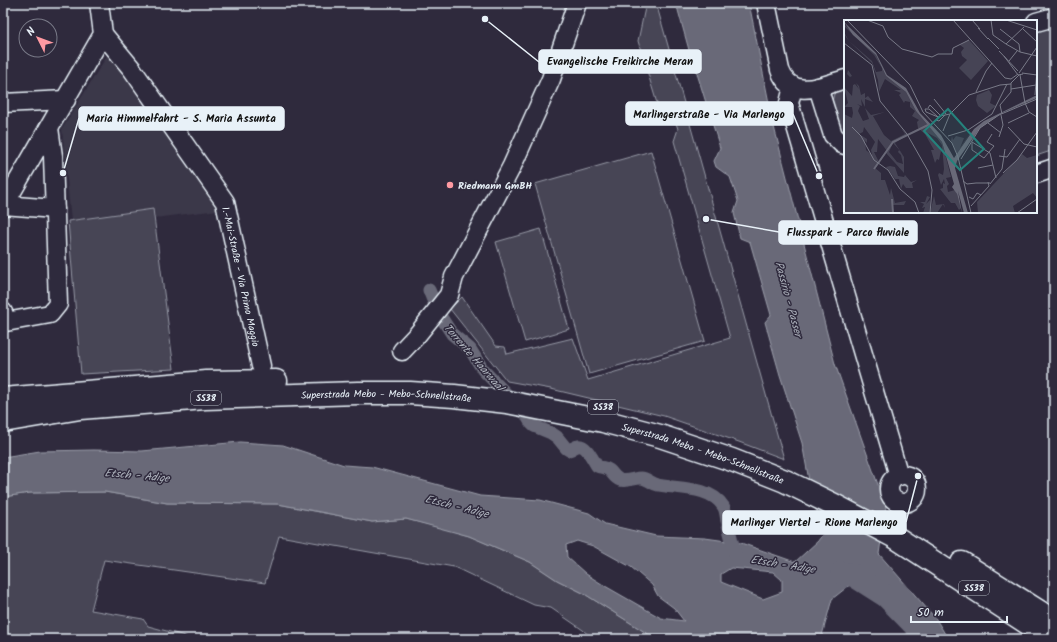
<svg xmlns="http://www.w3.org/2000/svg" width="1057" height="642" font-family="Kalam,sans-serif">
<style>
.built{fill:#3b3749}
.green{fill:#464455;stroke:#979aa6}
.water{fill:#696978;stroke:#9c9fab;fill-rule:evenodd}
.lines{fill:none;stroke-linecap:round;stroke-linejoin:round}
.canal{stroke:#696978;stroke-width:13}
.river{stroke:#696978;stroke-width:23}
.minor-casing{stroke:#e8f1f8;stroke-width:21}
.highway-casing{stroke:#e8f1f8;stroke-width:25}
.minor{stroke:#2f2a3d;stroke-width:18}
.highway{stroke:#2f2a3d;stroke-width:22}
.poi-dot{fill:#ff9aa2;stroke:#2f2a3d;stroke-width:1.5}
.labels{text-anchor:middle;stroke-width:3;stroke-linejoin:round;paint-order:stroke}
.shield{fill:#2f2a3d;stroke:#b0b5c0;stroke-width:1}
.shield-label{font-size:9px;font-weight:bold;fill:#e8f1f8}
.poi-label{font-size:10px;font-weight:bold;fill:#e8f1f8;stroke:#2f2a3d;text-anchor:start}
.street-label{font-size:10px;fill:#e8f1f8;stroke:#2f2a3d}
.water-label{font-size:11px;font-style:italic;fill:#afb4be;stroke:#2f2a3d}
.inset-river{fill:none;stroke:#696978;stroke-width:2}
.inset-road{fill:none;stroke:#797a88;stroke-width:1}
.view{fill:#25827c;fill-opacity:0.15;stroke:#25827c;stroke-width:2}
.inset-edge{fill:none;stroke:#e8f1f8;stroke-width:2}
.leader{fill:none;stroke:#e8f1f8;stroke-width:1.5}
.callout-dot{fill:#e8f1f8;stroke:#2f2a3d;stroke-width:1.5}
.callout{fill:#e8f1f8;stroke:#e8f1f8;stroke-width:1.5}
.callout-label{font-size:11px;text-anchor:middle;font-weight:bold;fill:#111}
</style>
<rect width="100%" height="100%" fill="#2f2a3d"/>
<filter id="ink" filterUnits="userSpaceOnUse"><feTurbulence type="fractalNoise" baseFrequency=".025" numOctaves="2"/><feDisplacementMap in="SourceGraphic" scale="8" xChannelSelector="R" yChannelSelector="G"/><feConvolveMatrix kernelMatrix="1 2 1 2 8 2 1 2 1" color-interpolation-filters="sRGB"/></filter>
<g filter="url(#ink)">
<path class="built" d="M113,46L226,209L155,218L153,209L71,221L62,129Z"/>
<path class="green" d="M646,3H656L784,459L739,442L664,416L551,389L507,381L450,309L462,297L496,346L505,347L507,354L573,338L588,380L730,338L674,141L678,129L676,123L659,110L638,41Z
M1054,24V150L1036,156V29Z
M845,87V137L839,131L830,109L834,94L839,89Z
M651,151L705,341L589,374L535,184Z
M153,209L174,369L81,374L68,221Z
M541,229L569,329L525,342L496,242Z
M105,492L167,503L278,504L372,522L406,519L446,529L469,536L530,562L557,580L583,593L656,639H593L583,630L551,608L534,605L454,567L279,536L265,583L104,560L91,610L143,619L148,626L185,636L190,639H3V497L30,493Z"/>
<path class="water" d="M676,3H749L773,123L835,364L886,507L879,554L936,619L948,639H925L917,628L878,586L851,584L832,599L821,639H656L583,593L557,580L530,562L469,536L406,519L372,522L278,504L167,503L105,492L30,493L3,497V457L40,451L94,450L142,451L240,442L283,445L344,465L372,467L480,496L540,500L589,513L605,524L656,536L705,538L741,543L795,562L818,541L827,528L814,507L802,443L780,375L765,322L771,315L750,242L740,238L734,213L738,201L730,177L716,167L714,161L720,148L695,67H688L689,50ZM577,541L593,546L631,567L652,585L658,596L674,608L684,621L661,618L605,586L586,574L567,557L566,545ZM731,568L773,572L782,580V592L763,599L721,582V574Z"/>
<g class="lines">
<path class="canal" d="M429,290L435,305
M441,317L452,334L470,349L483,370L526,414L531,423L534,426L551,433L557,437L566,448L569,450C573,449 575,446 578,446C586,444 593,460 597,466C601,468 605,467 609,470C613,473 614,478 620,480C627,482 634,478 641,478C647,478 652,484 658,485C678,489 710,486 723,506C726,510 726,516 727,521C730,533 733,545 736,557"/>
<path class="river" d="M842,573L853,575L886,596L928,639"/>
<g class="minor-casing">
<g id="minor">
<path d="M766,3L780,70C791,101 822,86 845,79"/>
<path d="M1036,22L1054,17"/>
<path id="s1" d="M103,34L132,69L225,202L261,366"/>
<path d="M793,87L789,103L899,476"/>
<path d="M818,87L833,135L842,144L845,145"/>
<path d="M3,103L66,100"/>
<path d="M1036,174L1054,168"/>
<path d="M3,205L55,209"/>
<path d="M3,207L103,34L99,3"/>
<path d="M3,312L6,322L50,314L58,304L53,156L49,128"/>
<path d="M402,351L417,335L449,295L454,277L512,166L551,79L577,3"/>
<circle cx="903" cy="489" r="14"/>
</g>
</g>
<g class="highway-casing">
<g id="highway">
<path d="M3,399L206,382L276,381"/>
<path id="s2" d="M3,421L80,408L205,398L358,393H410L454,396L507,402L603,421L660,436L732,460L785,481L836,506L895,537L1052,639"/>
<path d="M962,563L1054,621"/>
</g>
</g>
<use href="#minor" class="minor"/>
<use href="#highway" class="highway"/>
</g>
</g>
<circle class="poi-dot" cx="450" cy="185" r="4"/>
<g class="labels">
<g class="shield">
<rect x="191" y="391" width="30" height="14" rx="3"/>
<rect x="588" y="400" width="30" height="14" rx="3"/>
<rect x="959" y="581" width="30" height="14" rx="3"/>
</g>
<g class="shield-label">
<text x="206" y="401">SS38</text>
<text x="603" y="410">SS38</text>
<text x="974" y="591">SS38</text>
</g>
<g class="poi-label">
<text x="458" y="189">Riedmann GmBH</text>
</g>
<g class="street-label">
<text dy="4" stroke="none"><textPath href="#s1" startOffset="284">1.-Mai-Straße - Via Primo Maggio</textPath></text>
<text dy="4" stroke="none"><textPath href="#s2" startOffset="385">Superstrada Mebo - Mebo-Schnellstraße</textPath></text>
<text dy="4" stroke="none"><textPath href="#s2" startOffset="709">Superstrada Mebo - Mebo-Schnellstraße</textPath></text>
</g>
<g class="water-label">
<text transform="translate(789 299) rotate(75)" y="4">Passirio - Passer</text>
<text transform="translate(474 357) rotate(49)" y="4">Torrente Haarwaal</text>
<text transform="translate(137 475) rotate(5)" y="4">Etsch - Adige</text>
<text transform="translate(457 506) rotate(14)" y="4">Etsch - Adige</text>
<text transform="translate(783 564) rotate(9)" y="4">Etsch - Adige</text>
</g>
</g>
<g transform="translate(844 20)">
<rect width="193" height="193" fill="#2f2a3d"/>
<path d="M0,4L32,35L42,56L62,72L72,91L98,122L107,157L102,158L105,164L103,166L104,172L111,170L113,174L117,188L115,190L111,183H107L96,169L99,168V163L101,164L100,159L97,165L94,155L95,153L99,155L100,149L98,125L93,118L84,113L97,131L95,140L93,139L91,143L87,130H90L81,114L74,108L73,102L75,100L68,96L71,91L66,87V82L61,81L60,83L55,75L57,73L50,70H57L41,59L35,72L34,60L28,43L5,21L2,17L0,13V12L5,21L28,41L32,52L38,51V48L30,35L1,7L0,10ZM125,20L144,41L127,60L115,48L123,40L118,36L117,32L120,28L116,25ZM4,50L8,56L6,57L15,66L17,75L21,73V78L24,76L29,82L21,79V87L17,79L18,86L13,84L16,86L14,91L19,101L25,99L21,88L27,95L41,92L29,96L40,115L47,121L61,114L56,107L63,115L51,123L60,137V153L42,133L31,148L37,153V160H41L46,175L47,168L51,183L62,181L60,185H48L49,193H0V94L8,98L9,93L8,87H0L4,83L0,67L8,76L9,65L11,64L15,69L12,63L3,54ZM20,107L31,122L27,130L28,135L22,130L21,121L23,123V119L15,114L19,112ZM34,119L43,131L35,142L30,132H33ZM49,123L58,133L55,130L54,132L57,135L59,144L53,142L45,132ZM145,70L148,75L146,83L152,86L143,93L134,86L132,80L133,75ZM129,109L113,134L107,121L108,116L109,120L112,116L120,118L116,128ZM178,134L183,138L193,135V178L189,173L169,186L171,193H134L133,182ZM46,146L51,147L54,156L60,157L61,155L67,162L73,160L68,163L69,168H62L59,164L57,169L55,159H51L42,147ZM83,176L86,177L82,184L86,180V193H79L81,187L78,188L80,184L76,182H81ZM90,176L92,185L100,184L101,188L99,184L93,193H86Z" fill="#464455" fill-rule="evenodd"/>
<path d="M0,2L32,33L43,55L62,68L76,93L97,115L110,138L130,109L140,101L193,75V78L158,93L136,108L113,141L111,148L124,193H120L114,171L118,193L113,174L108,167L110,164L98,122L72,91L62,72L42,56L32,35L9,15Z" fill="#696978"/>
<path class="inset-river" d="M30,149L49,122L84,105M48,179L49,193"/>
<path class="inset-road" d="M3,0L66,65L79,92L108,123L114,137L127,193M23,0L39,6L44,17L58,29L88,37L94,34H108L109,28L125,20M109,0L161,58L167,59L174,54M128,0L136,9M147,0L149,15M162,0L193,10M134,8L144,19M156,9L175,24L176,32M179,9L193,22M149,15L162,24M144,18L155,29M0,23L28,45L36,81L63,114L84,151L88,170L86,193M162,24L176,32L193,36M162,24L180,7M155,31L174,51M160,36L174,55L179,54M165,41L173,31M175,53L193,27M178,53L193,55M176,55L181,83L185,92L193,97M167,69L192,65M132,72L142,51L148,43M191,75L193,49M90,79L102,94M84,88L86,85L97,96M81,89H85L94,97L82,92ZM158,94L156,85L167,72V63L175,55M101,95L95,101L92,100L94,97L96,96L106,94L125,75L156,65L167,64M144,103L157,113M164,103L185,93M8,107L17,116L30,140L44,150L56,169L71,182L75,193M164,107L180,124L193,127M99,111L106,94M104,116L124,110L148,94L163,64M155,117L159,105L157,95M128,122L146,133M128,123V130L140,138L150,126L143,122L148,114M146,133L152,158M155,136L163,137L176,119M117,139L136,108L155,95L193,79M134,148L149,145M159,153L173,140L193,112M119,161L123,164L132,163M132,163H146M146,164L158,149L161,129M125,177L129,179L133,173L137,175M127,186L145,166L144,162M173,193L193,179"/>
<path class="view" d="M104,89L140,129L116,150L80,111Z"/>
<rect width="193" height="193" class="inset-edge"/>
</g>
<path class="leader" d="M485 19L539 62M819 176L793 114M63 173L79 118M706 219L779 232M918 476L906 522"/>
<g class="callout-dot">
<circle cx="485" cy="19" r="4"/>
<circle cx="819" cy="176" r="4"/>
<circle cx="63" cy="173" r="4"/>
<circle cx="706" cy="219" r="4"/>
<circle cx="918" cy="476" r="4"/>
</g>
<g class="callout">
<rect x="539" y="50" width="162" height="23" rx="4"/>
<rect x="626" y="102" width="167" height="23" rx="4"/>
<rect x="79" y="107" width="205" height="23" rx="4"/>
<rect x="779" y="221" width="138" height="23" rx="4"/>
<rect x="723" y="511" width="183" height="23" rx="4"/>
</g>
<g class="callout-label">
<text x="620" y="65">Evangelische Freikirche Meran</text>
<text x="709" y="118">Marlingerstraße - Via Marlengo</text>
<text x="181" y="122">Maria Himmelfahrt - S. Maria Assunta</text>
<text x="848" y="236">Flusspark - Parco fluviale</text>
<text x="814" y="526">Marlinger Viertel - Rione Marlengo</text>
</g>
<rect width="1057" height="642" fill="none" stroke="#2f2a3d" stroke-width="16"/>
<rect x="8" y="8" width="1041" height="626" fill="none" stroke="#e8f1f8" stroke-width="1.5" filter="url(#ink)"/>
<g transform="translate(38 38) rotate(312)"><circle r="19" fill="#2f2a3d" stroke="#797a88"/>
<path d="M0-3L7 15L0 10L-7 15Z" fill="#ff9aa2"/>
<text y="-6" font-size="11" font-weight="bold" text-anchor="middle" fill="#e8f1f8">N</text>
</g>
<path d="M911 616v6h96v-6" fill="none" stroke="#e8f1f8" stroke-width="2"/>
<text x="917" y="616" font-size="12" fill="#e8f1f8" stroke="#2f2a3d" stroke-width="3" paint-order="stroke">50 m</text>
</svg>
